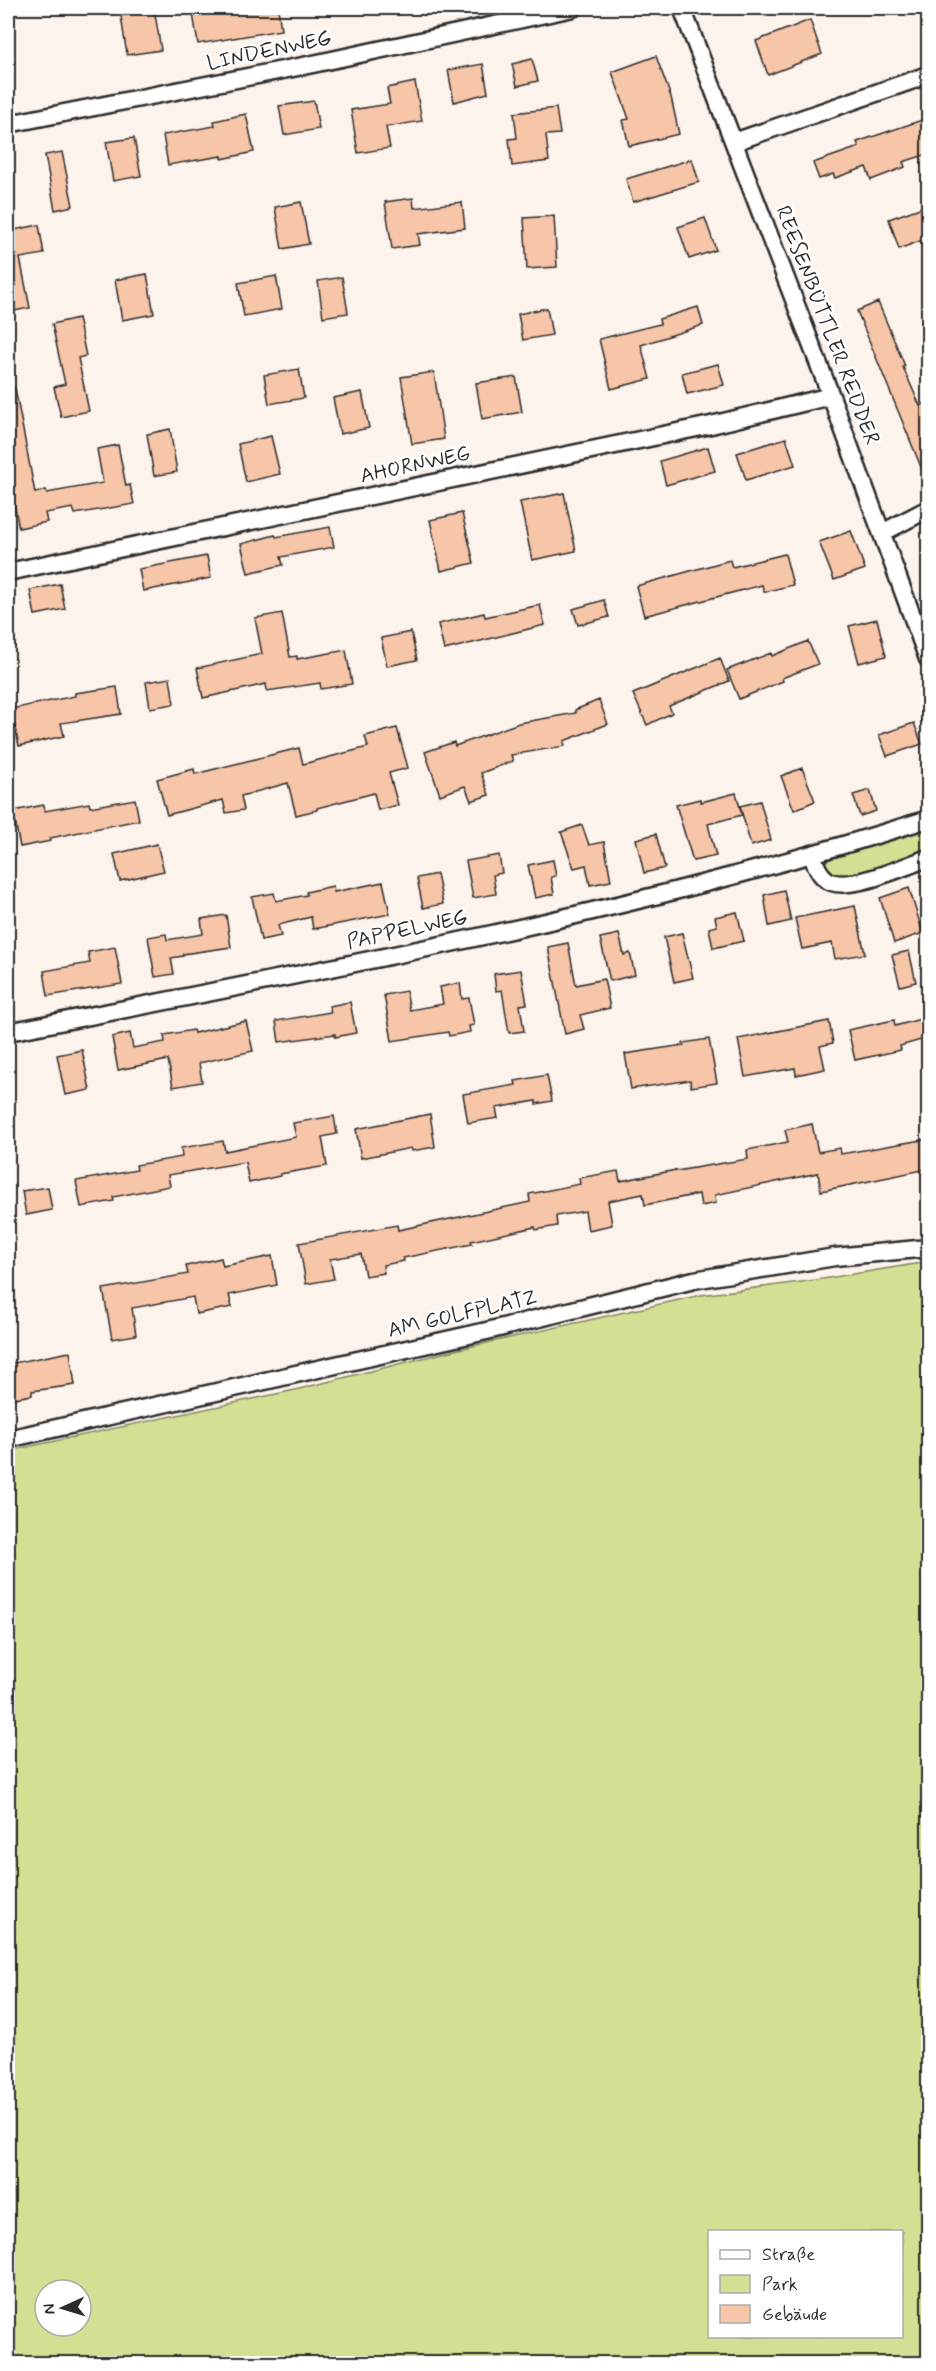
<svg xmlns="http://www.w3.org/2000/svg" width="936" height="2371" font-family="Mynerve,sans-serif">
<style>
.green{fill:#d3e093;stroke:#7f865f;stroke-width:1.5;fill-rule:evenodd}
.building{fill:#f7c5a7;stroke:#2b2b2b;stroke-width:1.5}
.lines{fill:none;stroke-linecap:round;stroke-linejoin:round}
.street-casing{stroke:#2b2b2b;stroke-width:21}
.street{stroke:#fff;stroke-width:16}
.labels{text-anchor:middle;stroke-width:5;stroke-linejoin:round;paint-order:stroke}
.street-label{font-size:21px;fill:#2b2b2b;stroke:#fff}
</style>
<rect width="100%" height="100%" fill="#fdf3ed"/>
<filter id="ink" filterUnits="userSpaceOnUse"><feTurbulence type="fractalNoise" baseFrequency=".0167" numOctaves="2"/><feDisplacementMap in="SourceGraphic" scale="12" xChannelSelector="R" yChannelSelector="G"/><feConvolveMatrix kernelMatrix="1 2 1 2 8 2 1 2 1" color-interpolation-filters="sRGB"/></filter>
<g filter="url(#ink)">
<path class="green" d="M928,829V850L845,878L838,879L824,866L825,862L830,859Z
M928,1262V2363H8V1451L295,1390L455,1350L701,1295L816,1280ZM710,2232H902V2336H710ZM45,2290H81V2326H45Z"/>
<path class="building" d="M137,8H154L161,50L127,55L120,10Z
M234,8H278L281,30L198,44L193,14Z
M810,20L822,54L768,75L756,41Z
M656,56L671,97L679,134L629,146L623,120L629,119L612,72Z
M532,59L538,81L517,86L512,64Z
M483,64L488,93L454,102L448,70Z
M415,82L422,121L386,127L390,148L358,153L351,110L390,104L387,88Z
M314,101L319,129L284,135L279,106Z
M556,108L560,134L546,135L549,161L512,166L509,139L517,138L514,113Z
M246,114L254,152L222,159V156L168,165L163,135L215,126L214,121Z
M928,118V154L903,162L905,167L871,180L866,167L835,178L833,174L819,179L813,163L859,147L857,142Z
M134,138L141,176L113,181L106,142Z
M62,152L73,206L55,210L45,155Z
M692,159L699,182L633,202L626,179Z
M413,198L414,208L462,202L465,228L418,234L420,245L392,249L385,202Z
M301,202L309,244L282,249L275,207Z
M928,205V238L899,249L889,219Z
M554,216L557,267L527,269L524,218Z
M705,218L716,250L689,259L678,227Z
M39,225L44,254L20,258L30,308L8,312V231Z
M147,274L154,314L122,320L115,280Z
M276,276L282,309L244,316L238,283Z
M342,277L348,313L323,317L318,281Z
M878,302L905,366L903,367L920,406L928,402V484L857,311Z
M698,307L703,325L641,345L650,379L611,389L599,339L660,324L659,319Z
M547,308L552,335L523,340L518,314Z
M78,318L86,356L78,358L89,411L61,417L54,387L65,384L52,324Z
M718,364L724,385L687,394L682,373Z
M299,369L304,398L269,404L264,375Z
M434,372L444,439L412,444L401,377Z
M516,377L522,412L482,419L476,383Z
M15,388L35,493L46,490L47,493L103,483L97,449L118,445L126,486L130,485L134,504L75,514L73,508L45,513L47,522L19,528L8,475V389Z
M362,392L369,428L340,434L333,398Z
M170,429L177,472L154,476L147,434Z
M271,436L280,474L246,482L238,444Z
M786,438L795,465L746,480L737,453Z
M708,447L715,471L666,485L660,461Z
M564,493L576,551L532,560L520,502Z
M462,513L474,563L441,571L430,520Z
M330,527L334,547L281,557L283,565L248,573L241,544L275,535L276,537Z
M851,531L865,569L834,580L819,542Z
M785,554L793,585L764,592L762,585L644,616L636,586L730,560L732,567Z
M207,556L211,578L143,591L139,569Z
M60,584L65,609L35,615L30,590Z
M604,600L609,617L578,625L573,609Z
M540,605L545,625L444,650L438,624L484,613L485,617Z
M282,613L290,657L297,656V659L346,650L352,684L321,689L320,683L267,691L266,684L203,698L197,668L262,654L255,618Z
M877,619L886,656L859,663L849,626Z
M411,632L417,660L387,666L381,638Z
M808,641L818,664L782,678L783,681L739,699L727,670L771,653L772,656Z
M720,658L729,681L669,706L672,713L647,725L633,694Z
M170,678L174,704L150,708L146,682Z
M117,687L121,714L61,723L64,736L19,746L11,709L75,696V693Z
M599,700L608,724L564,741L565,746L511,755L513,761L481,773L489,795L471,801L465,786L440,795L425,752L454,742L455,746L519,723L576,713L575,710Z
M914,723L922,744L887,756L879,735Z
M397,728L408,768L389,773L398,805L378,810L374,793L317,808V810L296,815L288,783L241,796L244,810L226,813L223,800L167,815L157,779L194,769L195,774L299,748L303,764L368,747L365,736Z
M802,768L815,801L794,810L781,776Z
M870,790L876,811L860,816L853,795Z
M736,793L742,815L708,824L716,856L693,861L676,805L700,799L701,802Z
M135,799L139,820L50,838L51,841L20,847L13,811L44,805L45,811L89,803L90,807Z
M760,801L771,840L751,846L740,806Z
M582,825L589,845L604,842L611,881L590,885L586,865L574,868L561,832Z
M656,834L665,868L644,873L636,839Z
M157,844L164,871L120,881L114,854Z
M499,855L502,873L493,875L496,894L473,898L466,861Z
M553,860L556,876L551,877L554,894L535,898L528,865Z
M437,874L443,904L423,908L417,878Z
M383,882L390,914L313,929L311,917L278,925L281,936L261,940L252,897L274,893L276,901L307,895L306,892L333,886L334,892Z
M909,888L923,933L894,943L880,898Z
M784,890L791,921L769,926L764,895Z
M855,906L865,954L835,959L832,943L802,949L795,918Z
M737,912L744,941L713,948L709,928L717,926L715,917Z
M226,915L231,947L183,954V956L171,958L174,974L155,977L148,937L166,934L167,940L203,934L201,919Z
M682,933L693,978L674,982L664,937Z
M619,934L624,955L630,953L635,975L610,981L600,938Z
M568,943L576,985L604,979L610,1008L580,1015L584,1029L565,1034L548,947Z
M115,947L122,984L48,996L44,971L90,963L88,952Z
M909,951L916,982L900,986L892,955Z
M521,970L527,1004L520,1005L524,1031L509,1033L502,990L496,991L494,974Z
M460,983L462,999L469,998L474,1025L469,1026L470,1032L449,1036L448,1032L392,1041L384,995L406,991L410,1010L443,1004L440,987Z
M350,1002L356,1033L335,1037V1034L279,1042L276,1021L331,1012L329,1006Z
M928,1017V1038L900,1046L901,1050L855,1060L848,1030L894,1020L895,1026Z
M246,1021L253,1051L199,1063L202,1082L173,1087L168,1060L118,1070L112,1037L130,1033L133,1048L165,1042L164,1035L193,1030L194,1033Z
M829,1021L833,1043L820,1046L825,1069L796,1075L795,1068L745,1077L738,1039Z
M709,1039L717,1083L691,1087L690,1080L631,1089L625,1054L684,1045L683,1043Z
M82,1050L90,1090L65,1095L57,1055Z
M547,1075L552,1101L536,1104V1101L496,1108L498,1118L468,1123L463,1094L516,1085L515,1081Z
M430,1114L435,1147L412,1151L411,1148L361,1158L356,1129Z
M334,1116L337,1134L322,1137L327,1166L280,1174V1176L249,1183L245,1162L168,1175L170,1186L113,1197L114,1201L81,1207L76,1181L137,1170L136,1165L182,1157L181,1148L223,1141L225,1151L296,1137L293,1123Z
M812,1124L818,1152L840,1148L841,1154L928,1139V1169L821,1191L818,1173L715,1195L716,1203L701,1206L699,1194L645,1205L643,1194L608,1201L612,1225L588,1230L585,1211L556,1216L557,1226L536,1230L535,1227L471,1241L472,1244L403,1258L404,1261L383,1265L384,1273L365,1276L361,1254L330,1259L334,1279L306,1284L299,1243L397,1225L398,1230L530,1202L529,1194L580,1184L579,1178L618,1171L620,1181L676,1170V1171L748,1159L747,1150L788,1142L785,1130Z
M48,1187L52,1210L26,1215L22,1191Z
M272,1256L277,1285L229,1295L232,1307L196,1314L193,1297L132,1308L136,1335L112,1339L103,1289L188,1274L186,1266L221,1258L223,1266Z
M70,1352L75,1385L32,1391V1395L8,1399V1364Z"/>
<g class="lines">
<g class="street-casing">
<path id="street" d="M682,8L831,396L928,659
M8,124L313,64L573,8
M734,142L928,75
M882,533L928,509
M8,572L711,425L831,396
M812,855C815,863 818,873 826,879C844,895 907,865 928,858
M8,1032C317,971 628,915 928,819
M8,1439L491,1330L694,1280L835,1257L928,1248"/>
</g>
<use href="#street" class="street"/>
</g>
</g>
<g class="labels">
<g class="street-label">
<text transform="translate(269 50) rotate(-12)" y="7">LINDENWEG</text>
<text transform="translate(828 325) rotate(69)" y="7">REESENBÜTTLER REDDER</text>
<text transform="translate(415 464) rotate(-12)" y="7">AHORNWEG</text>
<text transform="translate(407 929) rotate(-12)" y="7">PAPPELWEG</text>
<text transform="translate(462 1313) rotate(-13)" y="7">AM GOLFPLATZ</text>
</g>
</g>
<rect width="936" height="2371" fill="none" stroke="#fff" stroke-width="30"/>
<rect x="15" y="15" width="906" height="2341" fill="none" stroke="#2b2b2b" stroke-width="2" filter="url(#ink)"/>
<rect x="708" y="2230" width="195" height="108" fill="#ffffff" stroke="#aaaaaa" stroke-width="1.5"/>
<rect x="720" y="2250" width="30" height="9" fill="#ffffff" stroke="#aaaaaa" stroke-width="1.5"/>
<text x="762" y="2260" font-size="18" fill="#2b2b2b">Straße</text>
<rect x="720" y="2275" width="30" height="18" fill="#d3e093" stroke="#aaaaaa" stroke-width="1.5"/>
<text x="762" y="2290" font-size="18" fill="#2b2b2b">Park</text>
<rect x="720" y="2305" width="30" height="18" fill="#f7c5a7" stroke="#aaaaaa" stroke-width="1.5"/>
<text x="762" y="2320" font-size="18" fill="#2b2b2b">Gebäude</text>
<g transform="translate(63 2308) rotate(266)"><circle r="28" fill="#ffffff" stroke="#aaaaaa" stroke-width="1.5"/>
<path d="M0-4.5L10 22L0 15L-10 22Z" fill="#2b2b2b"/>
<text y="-9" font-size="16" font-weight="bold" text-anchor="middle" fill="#2b2b2b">N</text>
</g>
</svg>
